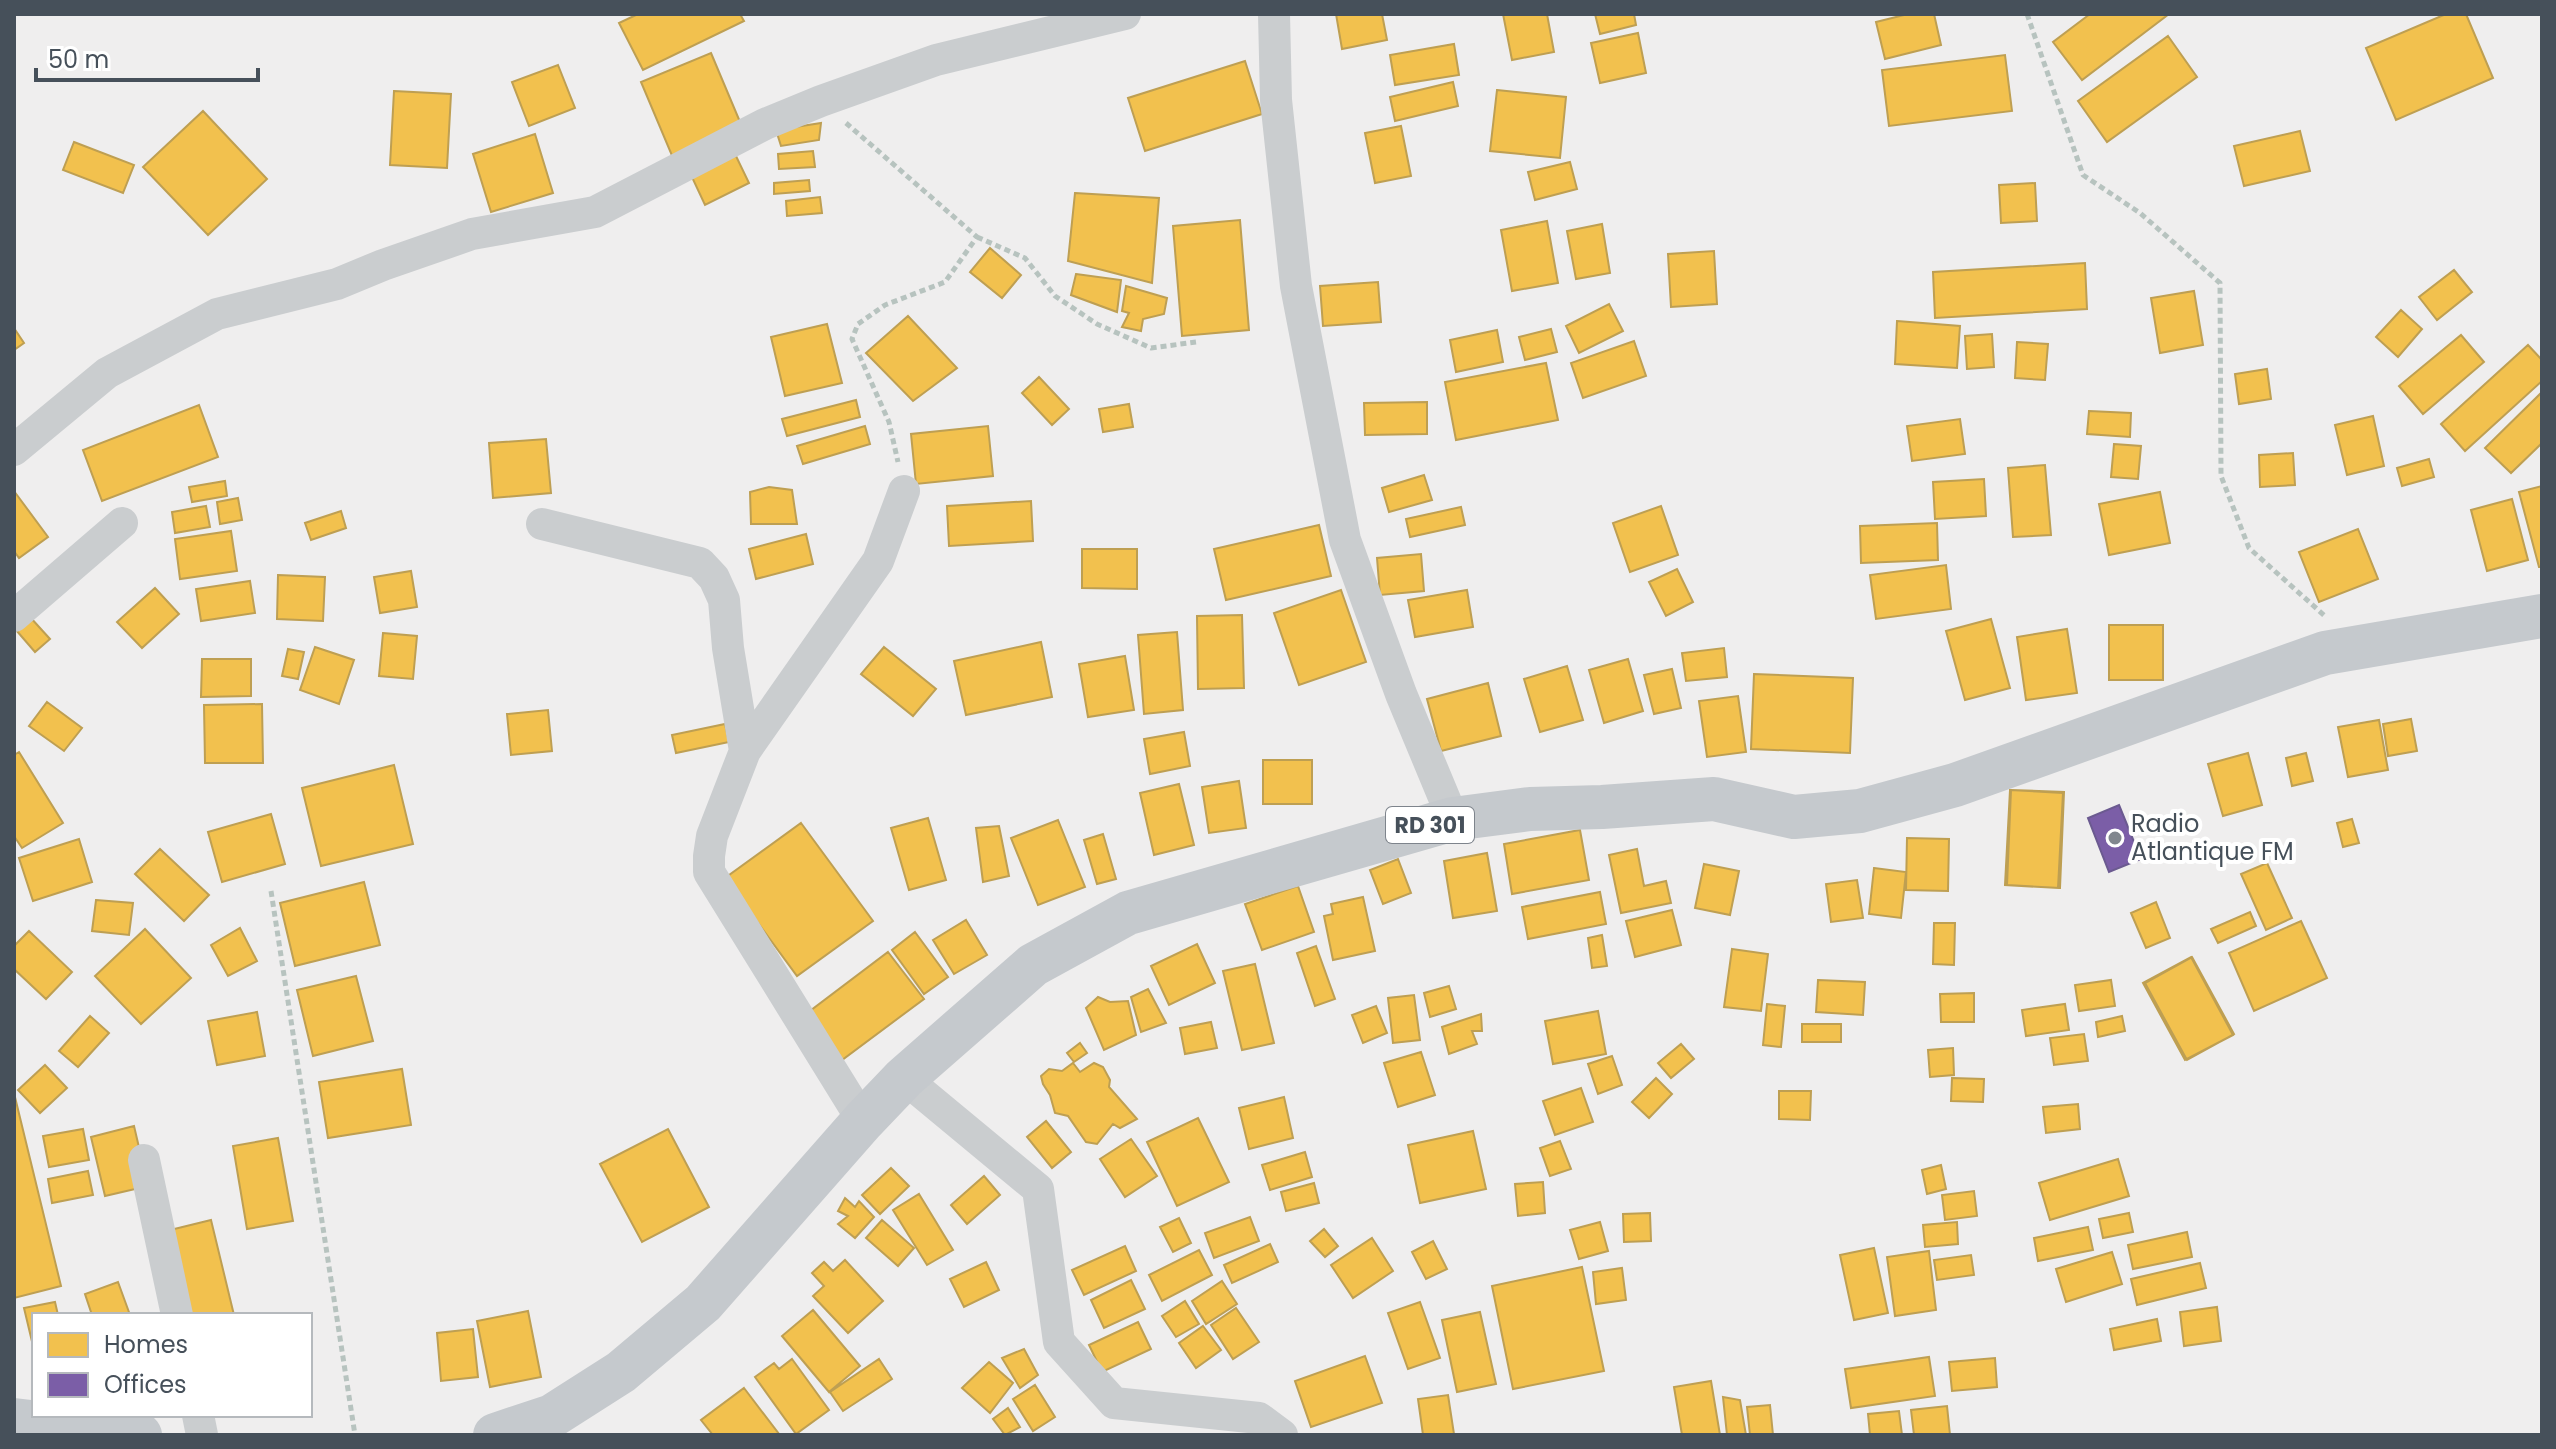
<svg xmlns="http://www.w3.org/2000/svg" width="2556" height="1449" font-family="Poppins,sans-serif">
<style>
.homes{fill:#f2c14e;stroke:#be9f52;stroke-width:2}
.offices{fill:#7b5ea7;stroke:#6b5a90;stroke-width:2}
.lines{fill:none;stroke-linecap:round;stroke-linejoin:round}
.path{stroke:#b7c3bf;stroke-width:5;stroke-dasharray:6 4;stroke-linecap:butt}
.minor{stroke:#cacdcf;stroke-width:32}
.primary{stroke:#c5c9cd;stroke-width:44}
.poi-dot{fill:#81878e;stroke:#fff;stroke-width:3}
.labels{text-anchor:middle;stroke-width:8;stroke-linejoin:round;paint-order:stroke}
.shield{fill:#fff;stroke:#7e848c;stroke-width:2}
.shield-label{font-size:22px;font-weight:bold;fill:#46505a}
.poi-label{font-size:24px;fill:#46505a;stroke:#fff;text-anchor:start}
</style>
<rect width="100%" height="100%" fill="#efeeee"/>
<path class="homes" d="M638,14H740L744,21L643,70L619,23Z
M1336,14H1382L1387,40L1342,49Z
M1503,14H1547L1554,52L1512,60Z
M1595,14H1634L1636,25L1600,34Z
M1908,14H1934L1941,45L1885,59L1876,22Z
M2090,14H2169L2082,80L2053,42Z
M2446,14H2466L2493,78L2396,120L2366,48Z
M1638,33L1646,73L1600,83L1591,43Z
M2168,36L2197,77L2107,142L2078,101Z
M1454,44L1459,75L1395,85L1390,55Z
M711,53L743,129L673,158L641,82Z
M2005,55L2012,111L1889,126L1882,70Z
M1245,61L1262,114L1145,151L1128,98Z
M558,65L575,108L529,126L512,82Z
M1453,82L1458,106L1395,121L1390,97Z
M1497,90L1566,97L1560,158L1490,151Z
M394,91L451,94L447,168L390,165Z
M203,111L267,179L208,235L143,167Z
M821,123L819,140L781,146L776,130Z
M1401,126L1411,176L1375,183L1365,133Z
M2300,131L2310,171L2244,186L2234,146Z
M535,134L553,193L491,212L473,154Z
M74,142L134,165L123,193L63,170Z
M813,151L815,167L779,169L778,154Z
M735,154L749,183L705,205L691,175Z
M1570,162L1577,189L1535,200L1528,172Z
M809,180L810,191L774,194V183Z
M2035,183L2037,221L2001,223L1999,185Z
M1075,193L1159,198L1152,283L1068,261Z
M820,197L822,213L787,216L786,201Z
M1240,220L1249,330L1182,336L1173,226Z
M1547,221L1558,283L1512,291L1501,230Z
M1602,224L1610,273L1576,279L1567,231Z
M990,248L1021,275L1002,298L970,272Z
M1714,251L1717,304L1671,307L1668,254Z
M2085,263L2087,309L1935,318L1933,272Z
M2454,270L2472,292L2437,320L2419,297Z
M1076,274L1121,280L1117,312L1071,295Z
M1378,282L1381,322L1323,326L1320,286Z
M1126,286L1167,298L1164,314L1143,319L1141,331L1122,327L1129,313L1122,311Z
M2194,291L2203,345L2160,353L2151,298Z
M1609,304L1623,331L1579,353L1566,326Z
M2401,310L2422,329L2398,357L2376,337Z
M908,316L957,368L913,401L866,353Z
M1897,321L1960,326L1957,368L1895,364Z
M827,324L842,383L785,396L771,337Z
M14,328L24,343L14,350Z
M1551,329L1557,352L1525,360L1519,337Z
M1497,330L1503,362L1456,372L1450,340Z
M1992,334L1994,367L1967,369L1965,336Z
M2461,335L2484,362L2423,414L2399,386Z
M1634,341L1646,376L1583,398L1571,363Z
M2017,342L2048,344L2045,380L2015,378Z
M2528,345L2542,360V381L2465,451L2441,424Z
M1546,363L1558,420L1456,440L1445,382Z
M2267,369L2271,399L2239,404L2235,374Z
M1039,377L1069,409L1052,425L1022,393Z
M2542,392V443L2511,473L2485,448Z
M856,400L860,417L787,436L782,419Z
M1427,402V434L1365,435L1364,403Z
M1129,404L1133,427L1103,432L1099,409Z
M199,405L218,457L102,501L83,450Z
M2089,411L2131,413L2130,437L2087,434Z
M2373,416L2384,466L2347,475L2335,425Z
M1960,419L1965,454L1912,461L1907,426Z
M865,426L870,444L803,464L797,446Z
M988,426L993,476L916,484L911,434Z
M546,439L551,493L493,498L489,443Z
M2114,444L2141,446L2138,479L2111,477Z
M2293,453L2295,485L2260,487L2259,455Z
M2429,459L2434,477L2402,486L2397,468Z
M2045,465L2051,535L2013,537L2008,468Z
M1424,475L1432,500L1389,512L1382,488Z
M1984,479L1986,516L1935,519L1933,482Z
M225,481L227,496L192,502L189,487Z
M2542,486V567H2539L2519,492Z
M769,487L792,490L797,524H751L750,492Z
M14,491L48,537L19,558L14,551Z
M2160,492L2170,543L2109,555L2099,504Z
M238,498L242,520L220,524L217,502Z
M2512,499L2528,560L2487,571L2471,510Z
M1031,501L1033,541L949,546L947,506Z
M206,506L210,527L175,533L172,512Z
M1661,506L1678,555L1630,572L1613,523Z
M1461,507L1465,525L1410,537L1406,519Z
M341,511L346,528L311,540L305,523Z
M1937,523L1938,560L1861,563L1860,526Z
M1319,525L1331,576L1226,600L1214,549Z
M2358,529L2378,579L2319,602L2299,552Z
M231,531L237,571L180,579L175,539Z
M806,534L813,564L756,579L749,549Z
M1082,549H1137V589L1082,588Z
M1421,554L1424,591L1380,595L1377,558Z
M1946,565L1951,609L1876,619L1870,575Z
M1677,569L1693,602L1666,616L1649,582Z
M411,571L417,607L380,613L374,577Z
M278,575L325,577L323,621L277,619Z
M250,581L255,613L201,621L196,589Z
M155,588L179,614L142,648L117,622Z
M1341,590L1366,662L1299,685L1274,613Z
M1467,590L1473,627L1415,637L1408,600Z
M1242,615L1244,688L1198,689L1197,616Z
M30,617L50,639L35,652L16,630Z
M1991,619L2010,688L1965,700L1946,631Z
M2109,625H2163V680H2109Z
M2067,629L2077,693L2026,700L2017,637Z
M1177,632L1183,710L1144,714L1138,635Z
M383,633L417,636L413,679L379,676Z
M1041,642L1052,697L966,715L954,661Z
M315,647L354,660L339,704L300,690Z
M884,647L936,689L913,716L861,674Z
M1724,648L1727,677L1686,681L1682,653Z
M288,649L304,652L298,679L282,676Z
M1125,656L1134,710L1088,717L1079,664Z
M202,659H251V696L201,697Z
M1628,659L1643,711L1604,723L1589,670Z
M1567,666L1583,720L1540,732L1524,679Z
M1672,669L1681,708L1654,714L1644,675Z
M1754,674L1853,678L1850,753L1751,749Z
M1488,683L1501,736L1441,751L1427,699Z
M1738,696L1746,752L1707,757L1699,701Z
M47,702L82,728L64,751L29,726Z
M262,704L263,763H205L204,705Z
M548,710L552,751L511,755L507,714Z
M2411,719L2417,751L2388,756L2383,724Z
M2379,720L2388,770L2348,777L2338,727Z
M725,724L729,742L676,753L672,735Z
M1184,732L1190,766L1150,774L1144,739Z
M19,752L63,823L22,848L14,836V755Z
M2248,753L2262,805L2223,816L2208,764Z
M2306,753L2313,781L2292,786L2286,758Z
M1263,760H1312V804H1263Z
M394,765L413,844L321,866L302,788Z
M1239,781L1246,828L1209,833L1202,787Z
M1179,784L1194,845L1154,855L1140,793Z
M2010,790L2063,793L2058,888L2005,885Z
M2011,790L2064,792L2060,888L2007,885Z
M271,814L285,864L222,882L208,832Z
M928,818L946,880L909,890L891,828Z
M2352,819L2359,843L2343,847L2337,823Z
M1058,820L1085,887L1038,905L1011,838Z
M801,823L873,921L797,976L725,878Z
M999,826L1009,876L983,882L976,828Z
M1580,830L1589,880L1512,894L1504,844Z
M1103,834L1116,879L1097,884L1084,840Z
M1907,838L1949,839L1948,891L1906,890Z
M79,839L92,882L33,901L19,858Z
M160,849L209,895L184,921L135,874Z
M1637,849L1644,886L1666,881L1671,903L1621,913L1609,855Z
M1487,853L1497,911L1453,918L1444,861Z
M1398,859L1411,893L1383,904L1370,870Z
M2267,863L2292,918L2266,930L2241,874Z
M1704,864L1739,871L1730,915L1695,908Z
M1874,868L1906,872L1901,918L1869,914Z
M1857,880L1863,918L1831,922L1826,884Z
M364,882L380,945L295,966L280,903Z
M1298,886L1314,932L1262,950L1245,904Z
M1600,892L1606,924L1528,939L1522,907Z
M1363,897L1375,951L1333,960L1324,916L1333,914L1331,904Z
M96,900L133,903L129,935L92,931Z
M2156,902L2170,938L2146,948L2131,913Z
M1672,910L1681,945L1635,957L1626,921Z
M2250,912L2256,926L2218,943L2211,929Z
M966,920L987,955L954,974L933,940Z
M2301,921L2327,978L2254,1011L2229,953Z
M1934,923H1955L1954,965L1933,964Z
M240,928L257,961L228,976L211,945Z
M145,929L191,978L141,1024L95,976Z
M29,931L72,972L46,999L14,969V946Z
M915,932L948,977L924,994L892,950Z
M1602,935L1607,966L1592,968L1588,938Z
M1197,944L1215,983L1169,1005L1151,966Z
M1316,946L1335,999L1315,1006L1297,953Z
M1732,949L1768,954L1761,1011L1724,1007Z
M888,952L924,999L838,1063L802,1017Z
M2191,957L2233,1035L2185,1060L2143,983Z
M2192,957L2234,1034L2187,1060L2145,983Z
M1255,964L1274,1043L1242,1050L1223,971Z
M356,976L373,1041L313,1056L297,990Z
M1818,980L1865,982L1863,1015L1816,1012Z
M2111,980L2115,1006L2079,1011L2075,985Z
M1449,986L1456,1009L1430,1017L1424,993Z
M1148,989L1166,1023L1141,1032L1131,997Z
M1974,993V1022H1941L1940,994Z
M1414,995L1420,1040L1393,1043L1388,998Z
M1098,997L1110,1002L1128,1001L1136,1035L1104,1050L1086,1008Z
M1767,1004L1785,1006L1781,1047L1763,1045Z
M2065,1004L2069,1030L2026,1036L2022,1010Z
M1376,1006L1387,1033L1363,1043L1352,1015Z
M1598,1011L1606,1054L1553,1064L1545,1021Z
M257,1012L265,1056L217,1065L208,1021Z
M1481,1014L1482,1031H1472L1477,1044L1449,1054L1442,1027Z
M90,1016L109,1033L78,1067L59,1051Z
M2122,1016L2125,1031L2098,1037L2096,1022Z
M1211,1022L1217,1048L1185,1054L1180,1028Z
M1802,1024H1841V1042H1802Z
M2084,1034L2088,1061L2054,1065L2050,1038Z
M1080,1043L1087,1053L1074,1062L1067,1053Z
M1681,1044L1694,1059L1671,1078L1658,1063Z
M1953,1048L1954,1075L1930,1077L1928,1050Z
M1421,1052L1435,1095L1398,1107L1384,1063Z
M1612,1056L1622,1085L1598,1094L1588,1064Z
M1073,1063L1080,1072L1094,1063L1103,1067L1110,1080L1109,1087L1137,1119L1120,1128L1113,1124L1097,1144L1086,1142L1068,1116L1055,1113L1050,1095L1043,1084L1041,1076L1049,1069L1062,1071Z
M45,1065L67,1088L40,1113L18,1090Z
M402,1069L411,1125L328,1138L319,1082Z
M1656,1078L1672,1094L1649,1118L1632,1102Z
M1952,1078L1984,1079L1983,1102L1951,1101Z
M1581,1088L1593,1122L1555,1135L1543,1101Z
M1779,1091H1811L1810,1120L1779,1119Z
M14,1093L61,1286L14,1298Z
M1284,1097L1293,1138L1249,1149L1239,1108Z
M2078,1104L2080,1129L2046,1133L2043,1107Z
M1198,1118L1229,1182L1177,1206L1147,1142Z
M1046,1121L1071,1152L1052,1168L1027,1137Z
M134,1126L148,1186L105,1196L91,1137Z
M83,1129L89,1160L49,1167L43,1136Z
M668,1129L709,1207L642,1242L600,1164Z
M1473,1131L1486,1189L1420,1203L1408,1145Z
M278,1138L293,1221L247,1229L233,1146Z
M1131,1139L1157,1176L1125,1197L1100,1159Z
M1560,1141L1571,1169L1550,1176L1540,1148Z
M1305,1152L1312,1177L1270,1190L1262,1165Z
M2118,1159L2129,1196L2050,1220L2039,1183Z
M1941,1165L1946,1189L1927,1194L1922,1170Z
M891,1168L909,1186L880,1214L862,1195Z
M88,1171L93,1195L52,1203L48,1179Z
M984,1176L1000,1195L967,1224L951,1205Z
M1543,1182L1545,1213L1518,1216L1515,1184Z
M1314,1183L1319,1203L1286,1211L1281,1192Z
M1974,1191L1977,1216L1945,1220L1942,1195Z
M919,1194L953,1250L927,1265L893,1210Z
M845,1198L855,1207L859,1201L874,1217L855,1238L838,1224L848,1216L838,1211Z
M1650,1213L1651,1241L1624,1242L1623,1214Z
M2129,1213L2133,1232L2103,1238L2099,1219Z
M1250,1217L1259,1241L1214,1258L1205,1233Z
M1179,1218L1191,1243L1173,1252L1160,1227Z
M211,1220L234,1315H181L162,1232Z
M882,1220L914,1248L898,1266L866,1238Z
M1600,1222L1608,1251L1579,1259L1570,1230Z
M1957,1222L1958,1244L1925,1247L1923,1225Z
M2088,1227L2093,1250L2038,1261L2034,1238Z
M1324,1229L1338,1246L1325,1257L1310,1241Z
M2187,1232L2192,1257L2133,1269L2128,1245Z
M1372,1238L1393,1271L1353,1298L1331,1265Z
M1433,1241L1447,1269L1426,1279L1412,1252Z
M1270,1244L1278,1262L1232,1283L1224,1265Z
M1125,1246L1136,1271L1084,1295L1072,1270Z
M1874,1248L1888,1313L1854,1320L1840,1255Z
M1199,1250L1212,1275L1162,1301L1149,1275Z
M1929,1251L1936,1310L1895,1316L1887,1257Z
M2112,1252L2122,1284L2066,1302L2056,1269Z
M1971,1255L1974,1275L1937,1280L1934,1260Z
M845,1260L883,1301L848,1333L813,1296L824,1286L812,1273L824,1262L833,1271Z
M986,1262L999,1290L964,1307L950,1279Z
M2200,1263L2206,1288L2137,1305L2131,1279Z
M1582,1267L1604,1371L1513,1389L1492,1286Z
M1622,1268L1626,1300L1596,1304L1593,1272Z
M1131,1280L1145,1309L1104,1328L1091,1300Z
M1222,1281L1237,1304L1206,1324L1192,1301Z
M118,1282L130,1315H92L85,1294Z
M1185,1301L1199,1324L1176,1337L1162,1316Z
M55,1302L58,1315H34V1350L24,1308Z
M1420,1302L1440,1358L1408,1369L1388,1313Z
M2217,1307L2221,1341L2184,1346L2180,1312Z
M1236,1308L1259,1342L1233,1359L1211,1325Z
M813,1310L860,1366L829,1392L782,1336Z
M528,1311L541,1377L490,1387L477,1321Z
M1480,1312L1496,1384L1457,1392L1442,1320Z
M2157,1319L2161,1341L2114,1350L2110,1329Z
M1138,1322L1151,1349L1102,1372L1089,1345Z
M1203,1326L1221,1350L1196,1368L1179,1343Z
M473,1329L478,1377L441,1381L437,1333Z
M1024,1349L1038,1375L1020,1388L1002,1358Z
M1365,1356L1382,1403L1311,1427L1295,1381Z
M1929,1357L1935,1396L1851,1408L1845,1369Z
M1995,1358L1997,1387L1952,1391L1949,1362Z
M792,1359L829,1410L796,1434L755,1377L774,1363L779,1369Z
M879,1359L892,1379L843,1411L830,1392Z
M989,1362L1013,1383L990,1413L962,1388Z
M1711,1381L1720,1435H1682L1674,1387Z
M1035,1385L1055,1417L1033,1431L1013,1399Z
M744,1388L779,1434L778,1435H713L701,1420Z
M1448,1395L1454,1434L1423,1435L1418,1399Z
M1723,1397L1740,1400L1746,1435H1727Z
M1770,1405L1773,1435H1750L1747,1407Z
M1947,1406L1950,1435H1914L1911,1410Z
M1008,1408L1020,1427L1005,1435L993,1419Z
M1899,1411L1902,1435H1870L1868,1414Z"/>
<path class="offices" d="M2119,805L2141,859L2109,872L2088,818Z"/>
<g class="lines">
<path class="path" d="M2027,14L2083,175L2140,213L2220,283L2221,476L2249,548L2326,617
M846,123L977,237L945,282L885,305L858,324L852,339L889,422L898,462
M977,237L1025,258L1055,296L1097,324L1151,348L1196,342
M271,891L355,1435"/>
<path class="minor" d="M1274,14L1276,100L1296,286L1345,540L1401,694L1453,819
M14,450L107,373L217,314L337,284L383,265L472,234L595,212L765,124L821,101L936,60L1125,14
M542,524L700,563L714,578L724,600L728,648L745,751L712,836L709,856V872L863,1121
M14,616L122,523
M745,751L878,561L904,491
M904,1078L1038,1189L1059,1342L1114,1403L1259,1418L1282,1435
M144,1160L177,1315
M198,1415L202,1435"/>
<path class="primary" d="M14,1420L140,1435
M495,1435L552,1416L621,1372L703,1303L863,1121L904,1078L1033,965L1128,913L1453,819L1530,809L1602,807L1714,799L1794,817L1860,811L1955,785L2325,653L2542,616"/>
</g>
<circle class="poi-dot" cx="2115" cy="838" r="8"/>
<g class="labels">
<rect class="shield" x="1386" y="807" width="88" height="36" rx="6"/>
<g class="shield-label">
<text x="1430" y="833">RD 301</text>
</g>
<g class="poi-label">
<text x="2131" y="832">Radio<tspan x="2131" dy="28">Atlantique FM</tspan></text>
</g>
</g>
<rect width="2556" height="1449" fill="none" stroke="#46505a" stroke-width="32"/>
<rect x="32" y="1313" width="280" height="104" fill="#ffffff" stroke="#b5b9bd" stroke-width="2"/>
<rect x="48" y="1333" width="40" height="24" fill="#f2c14e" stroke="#b5b9bd" stroke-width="2"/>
<text x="104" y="1353" font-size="24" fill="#46505a">Homes</text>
<rect x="48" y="1373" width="40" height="24" fill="#7b5ea7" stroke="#b5b9bd" stroke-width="2"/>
<text x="104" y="1393" font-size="24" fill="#46505a">Offices</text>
<path d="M36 68v12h222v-12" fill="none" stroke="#46505a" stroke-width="4"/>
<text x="48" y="68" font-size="24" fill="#46505a" stroke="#ffffff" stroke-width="6" paint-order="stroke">50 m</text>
</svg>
